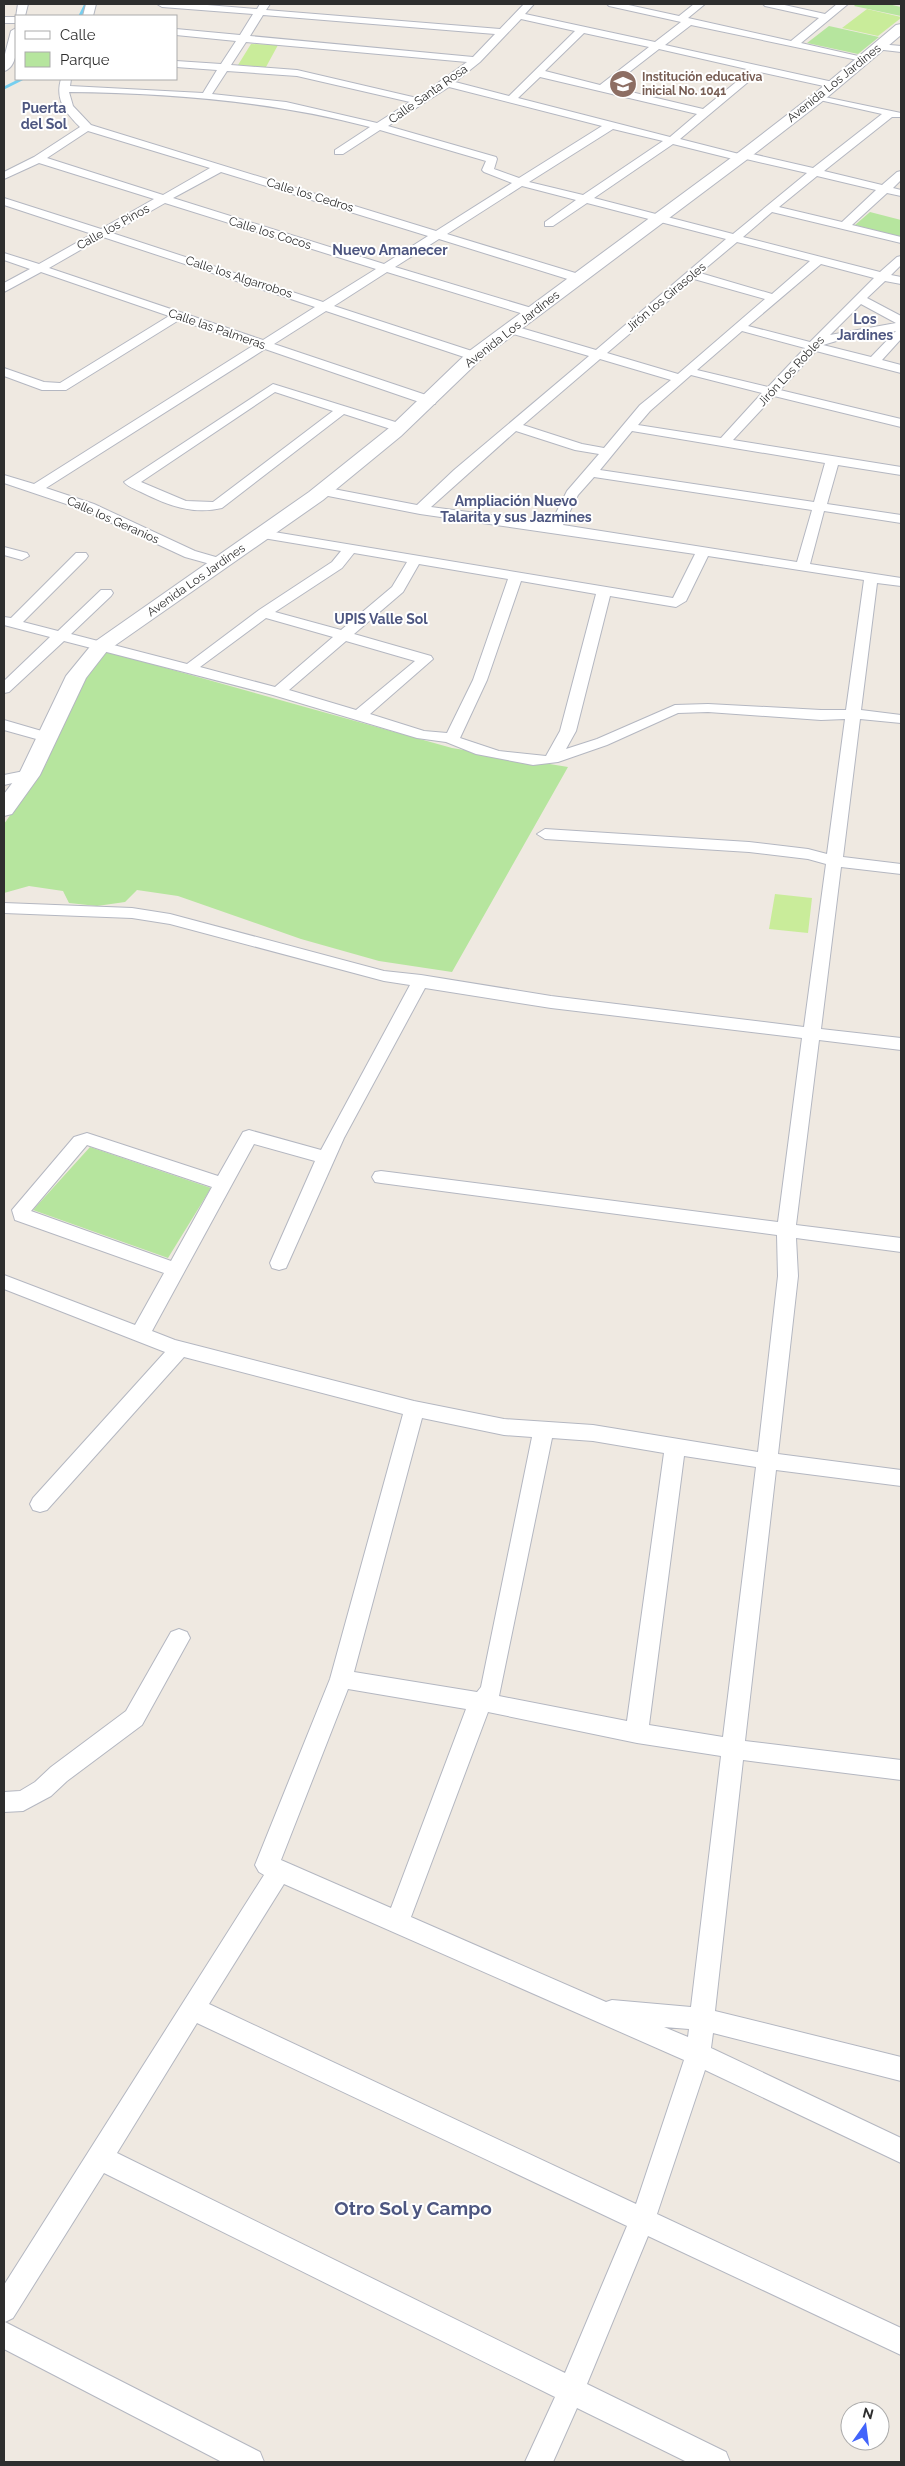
<svg xmlns="http://www.w3.org/2000/svg" width="905" height="2466" font-family="Raleway,sans-serif">
<style>
.green{fill:#b6e59e}
.pitch{fill:#c9ec9a}
.lines{fill:none;stroke-linecap:round;stroke-linejoin:round}
.stream{stroke:#75cff0;stroke-width:3}
.street-casing{stroke:#b4b7c1;stroke-width:2}
.secondary-casing{stroke:#b4b7c1;stroke-width:2}
.street{fill:#fff;fill-rule:evenodd}
.secondary{fill:#fff;fill-rule:evenodd}
.labels{text-anchor:middle;stroke-width:4;stroke-linejoin:round;paint-order:stroke}
.far-education-label{font-size:12px;font-weight:bold;fill:#785e54;stroke:#fff;text-anchor:start}
.far-street-label{font-size:12px;fill:#2e2e2e;stroke:#fff}
.far-neighbourhood-label{font-size:14px;font-weight:bold;fill:#4d5680;stroke:#fff}
.near-neighbourhood-label{font-size:19px;font-weight:bold;fill:#4d5680;stroke:#fff}
</style>
<rect width="100%" height="100%" fill="#efe9e1"/>
<path class="green" d="M856,4H888L901,7V16L854,6Z
M829,26L879,37L858,54L807,43Z
M870,212L901,220V237L855,225Z
M105,651L452,748L568,767L452,972L379,961L301,939L178,896L137,890L125,902L97,906L69,903L63,891L29,886L4,893V824L46,764L76,691Z
M90,1147L211,1188L168,1258L33,1210Z"/>
<path class="pitch" d="M867,9L901,17V18L878,36L842,28Z
M251,44L278,45L266,67L238,65Z
M775,894L812,898L808,933L769,929Z"/>
<g class="lines">
<path class="stream" d="M80,16L86,4
M4,88L22,79"/>
<g class="street-casing">
<path id="street" d="M18,4H28L25,16H16V23H4V17H16Z
M86,4H96L93,16H83Z
M157,4H195L257,9L260,4H270L266,10L500,29L524,4H534L525,14L655,42L681,22L609,6L607,4H624L679,16L694,4H705L688,18L791,41L819,18L765,6L763,4H780L825,14L837,4H848L801,43L867,58V62L691,25L665,45L833,82L838,85L833,88L760,72L680,139L739,154L744,152L813,168L882,114L815,99V95L901,113V117H892L824,171L882,185L897,172L901,171V180L893,188L901,190V196L887,193L852,225L901,237V243L772,212L743,237L880,272L897,257L901,256V265L891,275L901,277V284L885,281L867,298L901,316V339L882,360L901,365V373L816,351L780,390L901,419V427L774,396L733,440L901,467V475L838,465L827,504L901,515V523L824,511L810,564L901,578V586L877,583L861,710L901,715V723L860,719L843,857L901,864V874L841,867L821,1029L901,1038V1050L819,1040L796,1225L901,1238V1252L796,1238L798,1276L778,1454L901,1470V1486L776,1470L745,1741L901,1760V1780L743,1760L715,2011L901,2057V2081L713,2033L711,2048L901,2138V2163L705,2070L657,2214L901,2328V2355L648,2236L587,2384L726,2452L730,2462H687L577,2408L553,2462H525L555,2397L104,2173L13,2318L5,2322L260,2452L264,2462H222L4,2349V2285L264,1875L259,1872L255,1865L330,1679L403,1414L184,1357L47,1510L40,1512L33,1510L30,1504L33,1498L165,1352L4,1289V1275L135,1325L164,1273L15,1220L12,1210L74,1137L87,1133L218,1176L243,1132L249,1130L321,1150L410,985L384,981L170,924L132,918L4,913V903L132,908L170,914L384,971L421,975L551,996L804,1027L826,864L808,859L749,852L545,839L537,834L545,829L749,842L808,849L827,854L845,719L821,720L708,712L678,713L607,745L558,762L533,765L476,754L446,742L417,738L273,695L64,641L9,692L4,693V681L50,637L4,625V617L11,618L76,553H86L88,556L86,559L23,622L58,631L101,590H111L113,593L111,596L71,634L187,664L259,610L332,562L341,551L257,537L255,534L257,531L262,530L673,598L695,554L420,514L323,495L316,491L323,487L417,505L454,470L589,356L506,332L504,329L506,326H514L596,350L726,239L587,203L553,226H545V222L576,200L522,186L447,234L582,275L584,278L582,281H574L439,239L395,267L535,309L537,312L535,315H527L387,272L334,306L478,353L480,356L478,359H470L326,311L274,344L435,398L436,401L435,404H425L265,349L46,488L94,504L195,551L226,560L228,563L226,566L221,567L185,557L84,510L4,483V475L34,484L254,345L179,320L66,390H42L4,376V368L44,382L60,383L169,316L41,272L4,292V283L30,269L4,260V253L39,264L92,234L4,205V198L101,229L154,199L39,163L4,179V172L34,157L80,127C65,112 55,100 61,79H71L70,86L203,93L217,70L176,67V61L221,64L236,41L176,35V29L240,35L253,14L162,7ZM263,15L495,34L473,57L250,36ZM521,19L575,31L509,96L455,82L480,62ZM584,33L649,47L600,85L545,71ZM246,42L467,62L417,98L297,70L231,65ZM659,49L751,70L703,109L610,87ZM227,71L297,76L410,102L377,123L286,102L212,94ZM540,77L697,114L670,137L518,98ZM449,87L602,126L519,178L494,169L497,159L496,157L388,126ZM69,92C170,93 272,101 370,127L335,150V154H343L380,130L486,161L482,170L484,172L512,183L436,231L91,125L73,106ZM613,129L663,141L583,195L529,182ZM88,131L210,168L163,195L47,158ZM673,144L741,161L746,159L807,173L733,234L594,198ZM221,172L428,236L384,264L173,198ZM817,176L876,190L842,222L779,207ZM165,203L376,269L323,302L112,233ZM103,237L315,307L263,340L49,268ZM737,242L810,261L772,294L700,273ZM821,264L874,278L810,342L748,326ZM694,279L765,299L678,374L607,353ZM861,304L896,323L830,335ZM742,331L805,348L768,387L697,370ZM896,331L871,357L823,345L843,339ZM600,359L671,380L640,405L604,448L582,444L523,425ZM691,375L762,393L721,438L638,425L650,411ZM516,431L575,450L599,454L567,491L551,523L431,507ZM632,431L825,463L814,502L600,470ZM594,477L812,510L797,562L563,525L578,495ZM354,553L407,562L392,587L341,630L275,612L342,568ZM708,556L864,580L846,710H821L708,704L675,705L597,739L566,749L576,731L610,596L676,607L686,601ZM419,564L508,579L473,680L447,733L424,731L370,714L433,659L431,656L354,634L403,592ZM521,581L596,594L560,731L546,756L499,751L460,738L487,680ZM266,618L333,637L275,687L200,667ZM346,641L415,661L356,710L289,690ZM425,988L551,1008L802,1038L778,1222L381,1171L375,1172L372,1177L375,1182L381,1183L777,1235L778,1276L758,1452L593,1425L504,1419L414,1401L175,1340L152,1331L254,1144L315,1161L270,1263L272,1268L279,1270L286,1268L344,1138ZM87,1145L212,1187L171,1261L31,1211ZM422,1418L504,1435L532,1437L481,1687L477,1692L354,1672ZM552,1438L593,1441L664,1453L627,1721L499,1696ZM684,1456L756,1467L723,1737L649,1725ZM348,1689L466,1709L391,1908L281,1860ZM488,1712L637,1743L721,1756L691,2007L612,2000L606,2002L411,1917ZM284,1884L684,2060L636,2204L209,2004ZM197,2023L627,2226L565,2373L117,2153ZM664,2027L689,2029L688,2037Z
M16,28C17,40 19,67 4,71V58L11,31Z
M879,44L901,46V52L875,49L874,47Z
M273,384L405,425L406,428L400,432L344,414L222,508C192,515 167,505 141,492C135,489 128,487 124,482ZM275,392L333,411L213,502L186,501L141,482Z
M4,547L27,553L29,556L22,560L4,555Z
M4,720L52,734L55,737L47,742L4,730Z
M29,770L37,775L34,778L4,785V775Z
M179,1629L187,1632L190,1638L142,1725L67,1781L51,1796L23,1811L4,1812V1792L20,1791L35,1782L51,1767L126,1711L171,1632Z"/>
</g>
<g class="secondary-casing">
<path id="secondary" d="M901,24V35L824,100L749,158L480,360L401,436L323,500L107,651L86,678L40,775L12,814L4,816V794L19,774L66,676L93,643L309,492L389,428L468,352L739,152L814,94L896,25Z"/>
</g>
<use href="#street" class="street"/>
<use href="#secondary" class="secondary"/>
</g>
<defs>
<g id="school-disc" transform="scale(1.4375)"><circle r="9.5" fill="#8d6e63" stroke="#fff"/><path d="M0-5L7-2L0 1L-7-2ZM-4 1L0 2.5L4 1V4Q0 6-4 4Z" fill="#fff"/></g>
</defs>
<g fill-rule="evenodd">
<use href="#school-disc" x="623" y="84"/>
</g>
<g class="labels">
<g class="far-education-label">
<text x="642" y="81">Institución educativa<tspan x="642" dy="14">inicial No. 1041</tspan></text>
</g>
<g class="far-street-label">
<text transform="translate(834 83) rotate(-39)" y="4">Avenida Los Jardines</text>
<text transform="translate(428 94) rotate(-35)" y="4">Calle Santa Rosa</text>
<text transform="translate(310 195) rotate(17)" y="4">Calle los Cedros</text>
<text transform="translate(113 227) rotate(-29)" y="4">Calle los Pinos</text>
<text transform="translate(270 233) rotate(17)" y="4">Calle los Cocos</text>
<text transform="translate(239 277) rotate(18)" y="4">Calle los Algarrobos</text>
<text transform="translate(666 297) rotate(-40)" y="4">Jirón los Girasoles</text>
<text transform="translate(217 329) rotate(19)" y="4">Calle las Palmeras</text>
<text transform="translate(512 329) rotate(-38)" y="4">Avenida Los Jardines</text>
<text transform="translate(791 371) rotate(-47)" y="4">Jirón Los Robles</text>
<text transform="translate(113 520) rotate(24)" y="4">Calle los Geranios</text>
<text transform="translate(196 580) rotate(-35)" y="4">Avenida Los Jardines</text>
</g>
<g class="far-neighbourhood-label">
<text x="44" y="113">Puerta<tspan x="44" dy="16">del Sol</tspan></text>
<text x="390" y="255">Nuevo Amanecer</text>
<text x="865" y="324">Los<tspan x="865" dy="16">Jardines</tspan></text>
<text x="516" y="506">Ampliación Nuevo<tspan x="516" dy="16">Talarita y sus Jazmines</tspan></text>
<text x="381" y="624">UPIS Valle Sol</text>
</g>
<g class="near-neighbourhood-label">
<text x="413" y="2215">Otro Sol y Campo</text>
</g>
</g>
<rect width="905" height="2466" fill="none" stroke="#2e2e2e" stroke-width="10"/>
<rect x="15" y="15" width="162" height="65" fill="#ffffff" stroke="#ababab"/>
<rect x="25" y="31" width="25" height="8" fill="#ffffff" stroke="#ababab"/>
<text x="60" y="40" font-size="15" fill="#2e2e2e">Calle</text>
<rect x="25" y="52" width="25" height="15" fill="#b6e59e" stroke="#ababab"/>
<text x="60" y="65" font-size="15" fill="#2e2e2e">Parque</text>
<g transform="translate(865 2426) rotate(14)"><circle r="24" fill="#ffffff" stroke="#ababab"/>
<path d="M0-4L9 19L0 12L-9 19Z" fill="#4264fb"/>
<text y="-8" font-size="14" font-weight="bold" text-anchor="middle" fill="#2e2e2e">N</text>
</g>
</svg>
